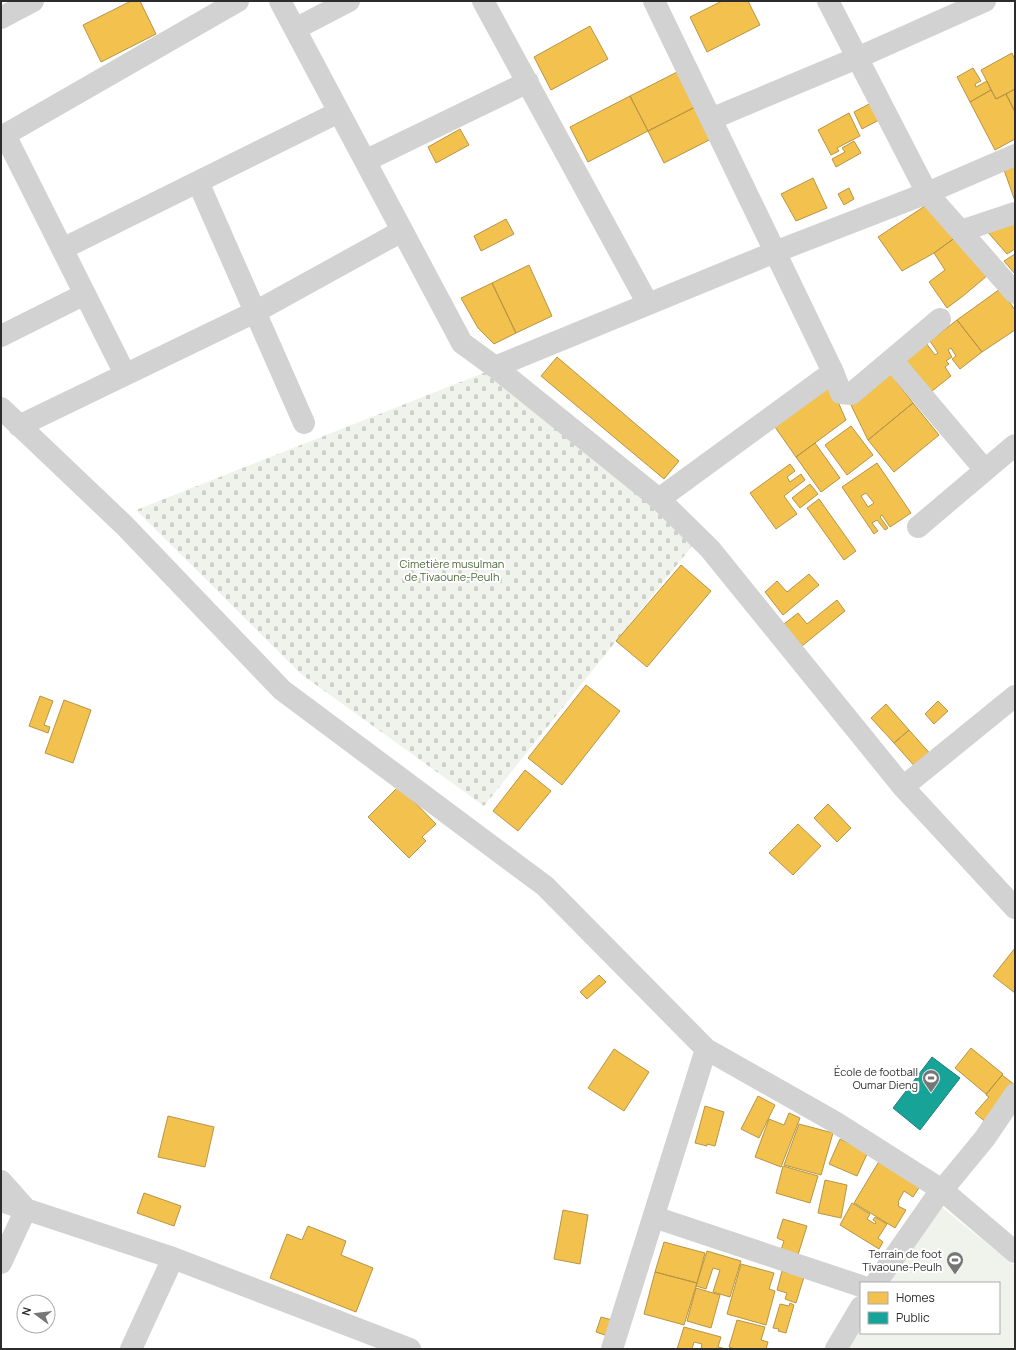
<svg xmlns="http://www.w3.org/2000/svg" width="1016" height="1350" font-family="Manrope,sans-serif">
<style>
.grass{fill:#eff3eb}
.cemetery{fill:url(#cemetery-stones)}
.homes{fill:#f2c14e;stroke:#b79544;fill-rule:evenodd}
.public{fill:#17a398;stroke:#1e8078}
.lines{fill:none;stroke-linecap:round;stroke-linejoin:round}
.minor{stroke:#d2d2d2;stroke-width:22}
.labels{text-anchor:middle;stroke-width:4;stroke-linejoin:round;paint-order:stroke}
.park-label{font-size:11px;fill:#4d683b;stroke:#fff}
.poi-label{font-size:11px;fill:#2d2d2d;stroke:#fff;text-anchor:end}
</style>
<defs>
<pattern id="cemetery-stones" width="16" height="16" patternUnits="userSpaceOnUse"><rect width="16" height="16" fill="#eff3eb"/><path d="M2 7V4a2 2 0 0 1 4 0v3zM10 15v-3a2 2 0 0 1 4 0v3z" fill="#cdd1ca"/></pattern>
</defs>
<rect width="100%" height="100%" fill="#fff"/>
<path class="grass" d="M939,1205L1015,1266V1349H848L861,1328V1333H999V1283H890Z"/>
<path class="cemetery" d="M486,372L696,541L484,806L301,674L136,510Z"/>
<path class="homes" d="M131,1H140L156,34L101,62L83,25Z
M722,1H748L760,25L707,52L690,17Z
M590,26L608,59L551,90L534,57Z
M1012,53L1015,60V89L996,99L981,70Z
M973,68L981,81L975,84L976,87L987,81L991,90L970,102L957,77Z
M683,69L701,104L648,131L630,96Z
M1015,89V112L1006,94Z
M991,90L996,99L1006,94L1015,112V139L995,150L970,102Z
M630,96L648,131L588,162L570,127Z
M871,103L879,120L862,129L854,112Z
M701,104L717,136L664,163L648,131Z
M849,113L860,136L837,148L839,151L831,155L818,130Z
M460,129L469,145L436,163L428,147Z
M854,141L861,153L836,167L832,159L845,152L842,148Z
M1015,163V201L1003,167Z
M813,178L827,208L796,221L781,194Z
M849,188L854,199L844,205L838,194Z
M931,202L956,237L934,253L902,271L878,237Z
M506,219L514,234L481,251L474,236Z
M1015,221V249L1007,254L986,230Z
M956,237L988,275L963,296L947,308L929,282L945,270L934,253Z
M1015,254V274L1004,261Z
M529,265L552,316L516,333L492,283Z
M492,283L516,333L494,344L478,328L461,298Z
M1000,289L1015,310V330L982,352L957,320Z
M957,320L982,352L960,369L952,359L956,356L951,348L948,350L952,357L946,361L949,364L945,367L951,376L927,395L902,362L926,343L935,355L938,353L930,341Z
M557,357L679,461L664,479L541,376Z
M890,373L913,403L868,440L851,405Z
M831,386L846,420L796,457L775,427Z
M913,403L939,435L894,472L868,440Z
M851,426L873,455L847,475L825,445Z
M815,443L840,478L821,492L796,457Z
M877,463L911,513L890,527L882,515L880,517L888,528L885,530L877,520L872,523L878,531L874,534L842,487ZM866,493L874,503L868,507L861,496Z
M790,464L795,471L787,477L790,482L801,474L805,480L784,496L797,514L776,529L750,493Z
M810,484L818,494L800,508L792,498Z
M819,499L856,551L844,560L807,508Z
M681,565L711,591L647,667L616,641Z
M809,574L819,585L783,615L765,592L777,581L787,592Z
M837,600L845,611L802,646L784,624L798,613L807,624Z
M586,685L620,711L562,785L528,758Z
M40,696L53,701L44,725L50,727L48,733L29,726Z
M64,700L91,710L73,763L45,753Z
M938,701L948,711L934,724L925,714Z
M886,704L909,730L894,743L871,718Z
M909,730L933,757L918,770L894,743Z
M525,770L551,791L518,831L493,811Z
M399,786L436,824L422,837L426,841L409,858L368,817Z
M828,804L851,828L837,842L814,818Z
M798,824L821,846L793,875L769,853Z
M1015,948V993L993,976Z
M599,975L606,982L587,999L580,992Z
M971,1048L1003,1074L986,1094L955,1068Z
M614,1049L649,1072L624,1111L588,1088Z
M1002,1075L1015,1085L989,1125L975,1113L989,1097L986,1095Z
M758,1096L775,1105L759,1138L741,1129Z
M705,1106L724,1112L715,1146L707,1144V1146L695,1143Z
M789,1113L800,1118L781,1167L755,1157L769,1119L784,1125Z
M168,1116L214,1127L205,1167L158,1157Z
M799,1124L833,1133L821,1175L784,1165Z
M840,1139L868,1152L857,1176L829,1164Z
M881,1158L922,1183L913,1197L904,1191L898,1202L899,1203L898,1206L906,1210L895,1228L854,1203Z
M783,1166L818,1176L810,1203L776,1193Z
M825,1180L847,1185L841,1218L818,1213Z
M144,1193L181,1206L174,1226L137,1213Z
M852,1203L870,1214L867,1219L875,1224L876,1222L873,1220L875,1217L887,1224L878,1238L883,1242L879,1249L840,1225Z
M563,1210L588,1215L580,1264L554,1259Z
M783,1219L807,1226L797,1258L780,1253L784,1241L777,1238Z
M308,1226L346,1241L341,1255L373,1268L356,1312L270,1278L287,1234L302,1240Z
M664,1242L705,1253L697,1283L655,1272Z
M707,1251L741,1261L730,1297L713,1292L720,1270L713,1268L706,1289L696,1286Z
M741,1264L774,1273L769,1289L775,1291L766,1325L727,1314Z
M782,1271L804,1277L796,1303L785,1299L787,1293L777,1290Z
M655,1272L697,1283L684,1325L644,1314Z
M696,1288L720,1295L711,1328L687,1321Z
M790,1303L794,1305L786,1333L778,1331L779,1329L773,1328L780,1304L789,1306Z
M601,1317L612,1320L608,1336L596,1332Z
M737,1320L765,1327L761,1340L768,1342L766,1349H735L729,1347Z
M684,1327L721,1337L718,1347L726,1349H701L702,1344L694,1342L692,1349H677Z"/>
<path class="public" d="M932,1057L960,1078L920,1130L893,1108Z"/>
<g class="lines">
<path class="minor" d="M280,1L462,343L495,367L659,499L710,549L903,787L1015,908
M483,1L648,304
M654,1L833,372L841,393L851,394L940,319
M828,1L927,193L1015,293
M1,18L33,1
M295,29L349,1
M711,119L857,58L985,1
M5,135L125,374
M1,137L238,1
M365,161L528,82
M198,182L304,423
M961,231L1015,213
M62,249L339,112
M1,336L85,294
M892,360L985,470
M495,367L775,252L927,193L1015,155
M1,408L125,526L282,690L545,886L706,1049L835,1122L942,1190L1015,1252
M19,426L255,312L402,231
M659,499L833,372
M918,527L1015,445
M903,787L1015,696
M1,1181L26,1209L1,1263
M1,1201L173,1258L410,1349
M654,1217L861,1286
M876,1283L934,1200L985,1138L1015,1094
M131,1349L173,1258
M612,1349L706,1049
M836,1349L861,1307"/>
</g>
<defs>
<g id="stadium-pin" transform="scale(0.9)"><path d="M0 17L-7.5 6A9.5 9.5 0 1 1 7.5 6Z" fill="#767676" stroke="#fff"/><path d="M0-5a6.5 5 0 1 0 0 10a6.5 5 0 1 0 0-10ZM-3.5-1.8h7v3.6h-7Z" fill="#fff"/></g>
</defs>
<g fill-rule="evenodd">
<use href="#stadium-pin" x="931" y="1078"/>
<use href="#stadium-pin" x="955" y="1260"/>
</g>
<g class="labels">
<g class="park-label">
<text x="452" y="568">Cimetière musulman<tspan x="452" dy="13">de Tivaoune-Peulh</tspan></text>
</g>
<g class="poi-label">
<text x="918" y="1076">École de football<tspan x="918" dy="13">Oumar Dieng</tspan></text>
<text x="942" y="1258">Terrain de foot<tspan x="942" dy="13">Tivaoune-Peulh</tspan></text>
</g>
</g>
<rect width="1016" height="1350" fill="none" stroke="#2d2d2d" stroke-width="4"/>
<rect x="860" y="1282" width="140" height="52" fill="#ffffff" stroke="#ababab"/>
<rect x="868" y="1292" width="20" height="12" fill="#f2c14e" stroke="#ababab"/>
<text x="896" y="1302" font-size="12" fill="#2d2d2d">Homes</text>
<rect x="868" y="1312" width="20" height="12" fill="#17a398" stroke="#ababab"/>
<text x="896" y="1322" font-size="12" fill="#2d2d2d">Public</text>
<g transform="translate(36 1314) rotate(285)"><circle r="19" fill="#ffffff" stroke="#ababab"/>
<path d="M0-3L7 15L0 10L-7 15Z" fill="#767676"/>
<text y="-6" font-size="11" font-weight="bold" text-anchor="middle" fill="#2d2d2d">N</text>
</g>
</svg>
